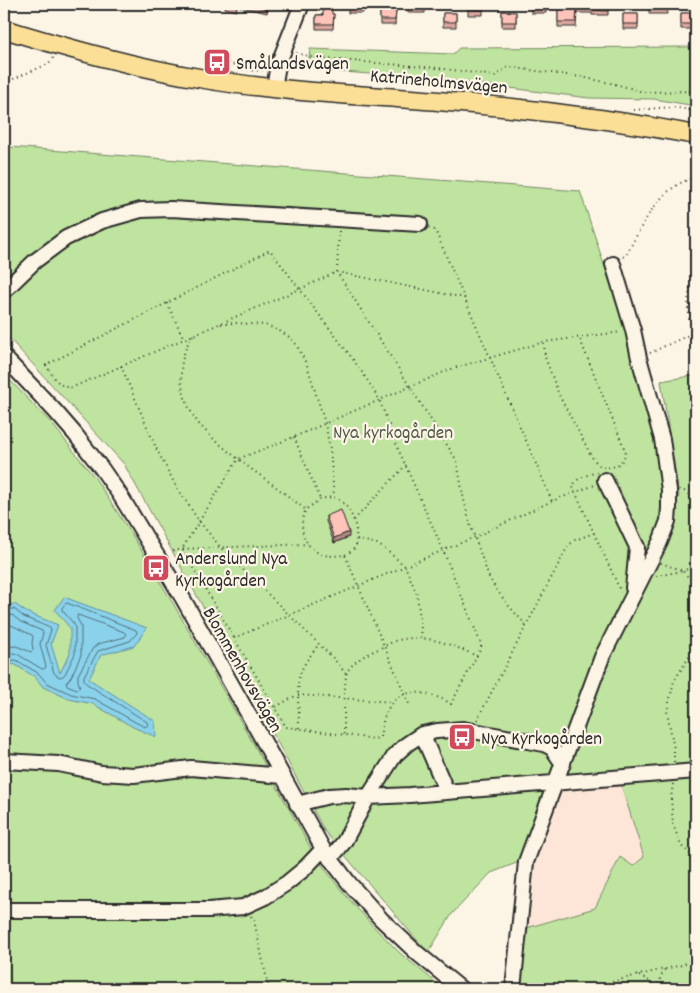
<svg xmlns="http://www.w3.org/2000/svg" width="700" height="993" font-family="Dekko,sans-serif">
<style>
.built{fill:#fde6d8}
.green{fill:#bfe49f;stroke:#758865}
.water{fill:#8ad2eb;stroke:#648f9e}
.lines{fill:none;stroke-linecap:round;stroke-linejoin:round}
.shore{stroke:#516e78;stroke-width:1}
.minor-casing{stroke:#2b2b2b;stroke-width:18}
.major-casing{stroke:#2b2b2b;stroke-width:21}
.path{stroke:#2b2b2b;stroke-width:2;stroke-dasharray:1 4;stroke-linecap:butt}
.minor{stroke:#fcf5e5;stroke-width:14}
.major{stroke:#fbdf96;stroke-width:18}
.wall{fill:#dba89f;stroke:#2b2b2b}
.shaded-wall{fill:#b28882;stroke:#2b2b2b}
.building{fill:#ffc3b9;stroke:#2b2b2b}
.labels{text-anchor:middle;stroke-width:4.5;stroke-linejoin:round;paint-order:stroke}
.poi-label{font-size:19px;fill:#2b2b2b;stroke:#fcf5e5;text-anchor:start}
.street-label{font-size:19px;fill:#2b2b2b;stroke:#fcf5e5}
.park-label{font-size:19px;fill:#505948;stroke:#fcf5e5}
</style>
<rect width="100%" height="100%" fill="#fcf5e5"/>
<filter id="ink" filterUnits="userSpaceOnUse"><feTurbulence type="fractalNoise" baseFrequency=".02" numOctaves="2"/><feDisplacementMap in="SourceGraphic" scale="10" xChannelSelector="R" yChannelSelector="G"/><feConvolveMatrix kernelMatrix="1 2 1 2 8 2 1 2 1" color-interpolation-filters="sRGB"/></filter>
<g filter="url(#ink)">
<path class="built" d="M620,783L645,857L633,866L619,857L595,908L523,929L530,862L559,787Z"/>
<path class="green" d="M696,47V106L654,99L589,98L438,79L316,70L308,64L310,49L453,54L459,48Z
M10,147L580,191L642,381L657,436L665,510L654,568L679,496L661,381L696,375V989H520L523,929L595,908L620,857L633,866L644,857L617,772L570,777L565,769L598,689L587,685L565,743L541,800L519,862L491,873L452,914L428,953L325,832L271,730L124,464L7,336L4,307V150Z
M4,374L53,425L95,478L131,533L174,605L252,741L315,856L342,891L373,926L401,954L444,989H4Z"/>
<path class="water" d="M64,597L147,628L134,646L101,655L89,679L155,721L156,737L133,727L93,704L69,699L43,687L35,677L14,664L4,667V605L15,604L26,612L58,625L51,644L60,673L70,653V628L55,610Z"/>
<g class="lines">
<path class="shore" d="M4,609H14L24,617L50,628L51,630L46,645L54,673L59,677L63,676L65,674L75,654V628L74,624L62,610V608L65,604L67,603L136,630L137,633L130,641L98,651L84,676V680L87,684L147,722L148,725L145,727L135,722L95,699L71,694L47,683L38,673L16,660L4,661
M78,615L124,632L126,634L125,637L98,644L93,648L78,675V681L80,687L77,689L67,685L66,683L71,677L81,655V626L77,618Z
M4,616L12,615L21,622L42,631L43,633L40,644L46,667L44,669H42L17,654L13,653L4,655
M4,623C10,623 24,632 32,635L33,637L32,643L33,650L31,652L16,646L4,647"/>
<g class="minor-casing">
<path id="minor" d="M274,88L278,65L302,4
M4,291L35,261L66,238L102,221L141,210L171,209L420,224
M4,357L55,411L75,434L102,469L120,495L182,597L259,733L323,849L349,883L381,919L417,953L461,989
M605,480L637,547L633,588
M422,734L447,792
M4,761L58,764L102,773L134,775L191,768L283,776
M297,804L329,796L346,795L368,797L410,795L696,771
M330,859L344,842L368,797L395,755L407,744L422,734L437,731L463,729L544,744L552,748L563,764
M4,910H209L243,907L265,897L287,883L304,869L323,849
M513,989L526,862L602,657L660,542L668,521L669,508V490L662,439L639,358L633,330L613,264"/>
</g>
<g class="major-casing">
<path id="major" d="M4,29C70,49 137,68 205,79C282,92 361,95 438,101C525,108 611,119 696,135"/>
</g>
<path class="path" d="M296,53L315,58L438,68L495,76L508,67L581,77L615,84L644,92L696,91
M228,63C240,66 255,75 266,68
M4,83L48,64L54,57
M634,110L672,107L696,111
M429,228L435,230L552,501
M339,231L337,272L454,456L457,462L464,500L470,524L488,575L494,586L507,604L526,625
M623,257L626,255C644,223 658,187 696,177
M696,269C695,276 692,282 690,289C686,306 689,324 696,340
M465,298L337,272L300,289L73,387C59,390 52,374 46,365L270,250L352,358L366,378L379,399L399,451L443,550L481,644V648L451,704C436,694 405,685 392,703C384,713 382,725 380,737L375,739L286,727L182,549L238,459L294,437L451,369L544,342L621,332
M167,303L184,339
M221,324L236,323L265,325L278,330L288,336L296,344L307,365L325,423L330,449L334,497
M193,335C174,363 179,398 199,424C214,441 233,455 251,469C270,482 288,496 306,510
M544,343L545,357L559,395L593,459C594,460 598,464 599,465C610,472 627,463 625,450L579,337
M650,353L693,333
M121,366L157,450L176,486L199,521L221,548L334,659L346,674
M294,437L320,499
M597,472C589,475 575,477 573,487L621,592
M679,490L684,491L696,500
M354,520L406,465
M357,539L377,544L386,550L405,566L417,594L422,637
M173,551L182,549L308,544
M345,555C350,552 354,550 356,545C357,540 356,535 356,530C353,509 337,487 315,503C313,505 308,507 306,510C297,524 304,547 319,553C327,557 336,556 345,555L410,706
M696,565L683,571L696,586
M656,576L683,571L661,563
M234,638L475,537L552,501L595,485
M276,707L291,698L299,695L392,702
M477,720L568,546L575,540L594,533
M299,728C299,712 297,695 299,679C301,666 311,655 319,644
M344,734C344,723 344,679 347,672C353,661 367,654 378,649C384,647 389,643 395,641C424,632 451,645 477,656
M674,762V749L667,711L674,681L696,646
M673,784L671,798L673,824L681,846L696,857
M251,916L254,920L269,989
M639,976C647,979 652,982 656,989
M588,989L626,978L682,965L696,957
M657,989L661,976L665,969"/>
<use href="#minor" class="minor"/>
<use href="#major" class="major"/>
</g>
<path class="wall" d="M224,4H269L267,13L237,6L236,11L225,8V4Z
M348,4H363V13H348Z
M408,4H425V13H408Z
M468,4H483V15H468Z
M531,4H546V13H531Z
M608,4V15H592V13H577L576,27H558V6H574Z
M649,4H667V14H649Z
M380,10L396,11L395,25H380Z
M502,11L516,12V27H502Z
M443,13H456V27H443Z
M681,13H696V29H681Z
M332,14H334L333,29H316V15Z
M623,14H638V29H623Z
M326,516L349,537L334,543L326,521Z"/>
<path class="shaded-wall" d="M349,532V537L334,543V538Z"/>
<path class="building" d="M225,4H236V6Z
M245,4H268L267,9Z
M323,4L332,5V14H334L333,24H316V15H323Z
M348,4H363V8H348Z
M408,4H425V8H408Z
M468,4H483V10H468Z
M531,4H546V8H531Z
M575,4H608V11L592,10V8H577L576,22H558V6H574Z
M649,4H667V9H649Z
M380,10L396,11L395,20H380Z
M502,11L516,12V22H502Z
M443,13H456V22H443Z
M681,13H696V24H681Z
M623,14H638V24H623Z
M341,510L349,532L334,538L326,516Z"/>
</g>
<defs>
<g id="bus-square" transform="scale(1.4375)"><rect x="-9" y="-9" width="18" height="18" rx="4" fill="#d1495b" stroke="#fcf5e5"/><path d="M-5-6H5V4H4V6H2V4H-2V6H-4V4H-5ZM-3.5-4V0h7V-4ZM-3.5 1.2v1.5H-2V1.2ZM2 1.2v1.5H3.5V1.2Z" fill="#fff"/></g>
</defs>
<g fill-rule="evenodd">
<use href="#bus-square" x="217" y="62"/>
<use href="#bus-square" x="156" y="568"/>
<use href="#bus-square" x="462" y="737"/>
</g>
<g class="labels">
<g class="poi-label">
<text x="236" y="69">Smålandsvägen</text>
<text x="175" y="564">Anderslund Nya<tspan x="175" dy="22">Kyrkogården</tspan></text>
<text x="481" y="744">Nya Kyrkogården</text>
</g>
<g class="street-label">
<text transform="translate(439 80) rotate(5)" y="7">Katrineholmsvägen</text>
<text transform="translate(244 669) rotate(60)" y="7">Blommenhovsvägen</text>
</g>
<g class="park-label">
<text x="393" y="438">Nya kyrkogården</text>
</g>
</g>
<rect width="700" height="993" fill="none" stroke="#fcf5e5" stroke-width="20"/>
<rect x="10" y="10" width="680" height="973" fill="none" stroke="#2b2b2b" stroke-width="2" filter="url(#ink)"/>
</svg>
